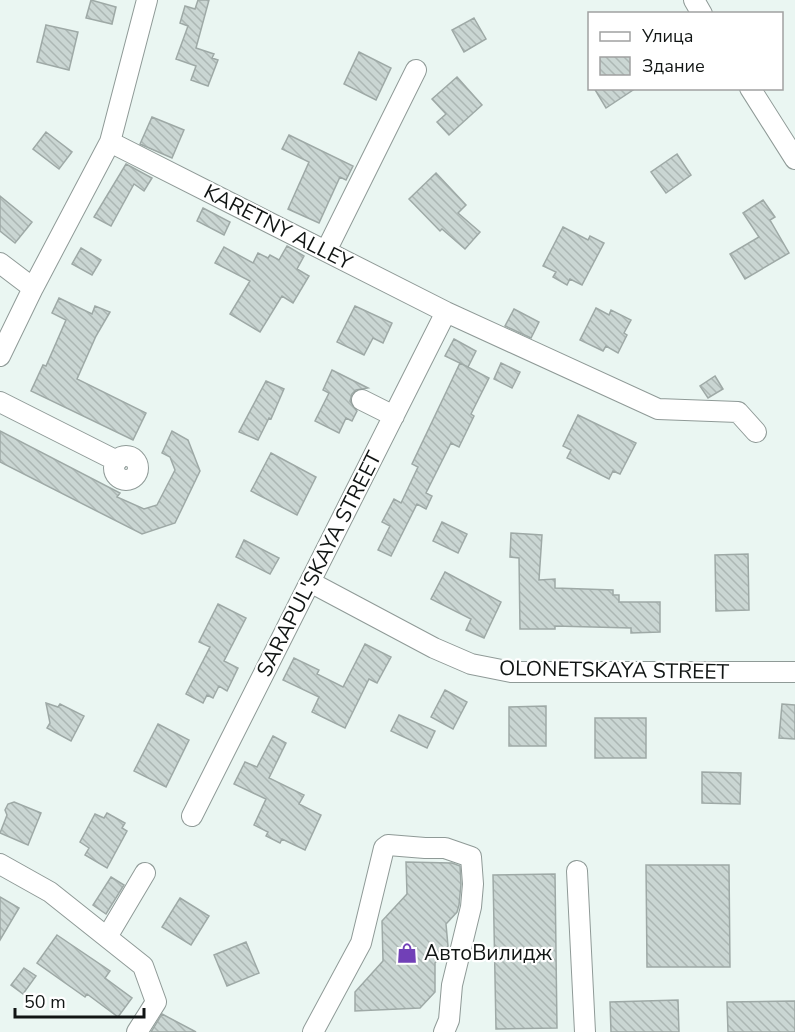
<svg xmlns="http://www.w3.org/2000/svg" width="795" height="1032" font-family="'Nunito Sans',sans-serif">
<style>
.building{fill:url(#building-back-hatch);stroke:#9ea9a6;stroke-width:1.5}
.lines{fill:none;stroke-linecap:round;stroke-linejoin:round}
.minor-casing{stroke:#8f9a97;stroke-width:22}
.minor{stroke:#fff;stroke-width:20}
.labels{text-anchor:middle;stroke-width:4.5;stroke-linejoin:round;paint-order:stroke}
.street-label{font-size:21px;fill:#111514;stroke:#fff}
.poi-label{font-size:21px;fill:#111514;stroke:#fff;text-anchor:start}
</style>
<defs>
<pattern id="building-back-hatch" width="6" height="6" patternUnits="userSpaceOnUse" patternTransform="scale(1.5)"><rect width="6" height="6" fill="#cad6d3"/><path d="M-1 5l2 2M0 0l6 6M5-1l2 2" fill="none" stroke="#acb7b4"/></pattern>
</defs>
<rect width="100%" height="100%" fill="#eaf6f2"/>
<path class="building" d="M91,0L116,7L112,24L86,18Z
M198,0H209L196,48L214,54L212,58L218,60L208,86L191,80L196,66L176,59L188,26L180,23L185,6L195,9Z
M474,18L486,39L464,52L452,30Z
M46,25L78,32L69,70L37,62Z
M359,52L391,68L376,100L344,84Z
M457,77L482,105L449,135L437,122L446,114L432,99Z
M594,88H636L606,108Z
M152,117L184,130L172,158L140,144Z
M46,132L72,152L59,169L33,149Z
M289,135L353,166L346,180L340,177L319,223L288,209L309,162L282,149Z
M677,154L691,175L666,193L651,172Z
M126,164L152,178L144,191L134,184L111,226L94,217Z
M436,173L466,205L458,213L480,232L465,249L442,229L440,231L409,199Z
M0,196L32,222L15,243L0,231Z
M763,200L775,217L770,220L789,253L745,279L730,254L759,237L743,213Z
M203,208L230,222L224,235L197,221Z
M563,227L588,240L590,236L604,243L582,285L570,279L567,285L553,277L556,272L543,266Z
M287,246L304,256L297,269L309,276L293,303L282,296L260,332L230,314L250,281L215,263L224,247L253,263L258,253L268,258L270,255L279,260Z
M81,248L101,260L92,275L72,264Z
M59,298L92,314L95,306L110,312L96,336L77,379L146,413L133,440L31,391L43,365L46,366L66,320L52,313Z
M355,306L392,323L383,343L373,338L364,355L337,342Z
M596,308L609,315L611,310L631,320L624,333L627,335L618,353L606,346L603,351L580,340Z
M514,309L539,322L531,338L505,326Z
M454,339L476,351L468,367L445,356Z
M460,363L489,378L471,414L474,416L459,447L451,443L426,493L432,496L426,509L417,504L391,556L378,550L390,526L382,522L394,499L401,503L418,467L412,464Z
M501,363L520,372L512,388L494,379Z
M332,370L368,388L356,390L352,394L350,401L357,411L352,421L346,418L339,433L315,421L329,393L323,390Z
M715,376L723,389L708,398L700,386Z
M266,381L284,389L271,419L269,418L258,440L239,432Z
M578,415L636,443L620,474L613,471L609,479L567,458L571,450L563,446Z
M0,431L120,493L117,497L144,509L157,505L175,470L170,457L162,453L172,431L188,440L200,471L175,523L142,534L0,462Z
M271,453L316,477L297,515L251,491Z
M442,522L467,534L458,553L433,541Z
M511,533L542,535L539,580L555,579V588L613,590V595H619V602H660V632L631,633V628L555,626V629H520L519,558L510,557Z
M244,540L279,558L270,574L236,557Z
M748,554L749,610L716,611L715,555Z
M445,572L501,602L484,638L466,630L471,619L431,599Z
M218,604L246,618L224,661L238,668L227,691L219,686L213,698L207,695L203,703L186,694L210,647L199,642Z
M365,644L391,657L377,683L369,679L345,728L312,712L319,697L283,680L294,658L319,670L317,674L343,687Z
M445,690L467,702L453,729L431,717Z
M46,703L58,707L60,704L84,716L71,741L47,728L50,723Z
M782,704L795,705V739L779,738Z
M546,706V746H509V707Z
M399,715L435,731L427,748L391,731Z
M595,718H646V758H595Z
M158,724L189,740L166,787L134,771Z
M273,736L286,743L269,778L304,795L299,804L321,815L305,850L282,839L280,843L266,836L268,832L254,825L266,799L234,784L245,762L257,767Z
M702,772L741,773L740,804L702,803Z
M14,802L41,813L28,845L0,833L7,815L5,810L8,804Z
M107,813L125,823L122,828L127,831L107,868L85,855L89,848L80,842L95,814L104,818Z
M406,862L452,863L460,866L461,884L459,905L457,912L446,924L448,946L435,963V992L420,1008L355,1011V992L383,961L382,921L407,894Z
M646,865H729L730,967H647Z
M555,874L557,1028L496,1029L493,875Z
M111,877L124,885L106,914L93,905Z
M0,897L19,908L0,940Z
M180,898L209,916L191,945L162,927Z
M57,935L110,971L105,978L132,998L118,1017L87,994L85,997L37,963Z
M246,942L259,973L227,986L214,955Z
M24,968L36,976L23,994L11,985Z
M678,1000L679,1032H611L610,1002Z
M795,1001V1032H728L727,1002Z
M162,1014L196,1032H151Z"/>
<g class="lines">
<g class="minor-casing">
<path id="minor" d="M694,0L702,14
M750,88L795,159
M110,142L446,312L658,409L738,412L756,432
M326,251L416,70
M0,263L33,288
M0,356L33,288L110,142L147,0
M362,400L394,416
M0,402L117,461
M114 468a12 12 0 1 1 24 0a12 12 0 1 1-24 0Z
M310,582L434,648L471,664L511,672H795
M192,816L446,312
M0,864L50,892L143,966L156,1002L137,1032
M577,871L585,1032
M107,937L145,873
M313,1032L361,943L384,848L388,845L425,848H445L471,857L473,884L471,907L452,985L449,1020L444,1032"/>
</g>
<use href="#minor" class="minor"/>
</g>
<defs>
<g id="shop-bare" transform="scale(1.62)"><path d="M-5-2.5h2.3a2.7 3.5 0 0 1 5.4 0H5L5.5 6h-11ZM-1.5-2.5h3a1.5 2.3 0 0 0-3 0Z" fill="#7140b7" stroke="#fff" stroke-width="2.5" paint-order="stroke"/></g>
</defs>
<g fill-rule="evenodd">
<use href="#shop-bare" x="407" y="953"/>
</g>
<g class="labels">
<g class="street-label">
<text transform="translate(278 227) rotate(27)" y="7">KARETNY ALLEY</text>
<text transform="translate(319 564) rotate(-63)" y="7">SARAPUL'SKAYA STREET</text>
<text transform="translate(614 670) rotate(1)" y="7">OLONETSKAYA STREET</text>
</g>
<g class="poi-label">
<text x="424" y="960">АвтоВилидж</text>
</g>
</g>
<rect x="588" y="12" width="195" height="78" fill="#ffffff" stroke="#a0a1a1" stroke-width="1.5"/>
<rect x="600" y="32" width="30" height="9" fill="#ffffff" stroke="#a0a1a1" stroke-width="1.5"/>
<text x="642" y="42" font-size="18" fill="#111514">Улица</text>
<rect x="600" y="57" width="30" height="18" fill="url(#building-back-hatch)" stroke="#a0a1a1" stroke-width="1.5"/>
<text x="642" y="72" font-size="18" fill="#111514">Здание</text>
<path d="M15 1008v9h129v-9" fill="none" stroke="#111514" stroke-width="3"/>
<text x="24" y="1008" font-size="18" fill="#111514" stroke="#ffffff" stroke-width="4.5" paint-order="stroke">50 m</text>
</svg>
